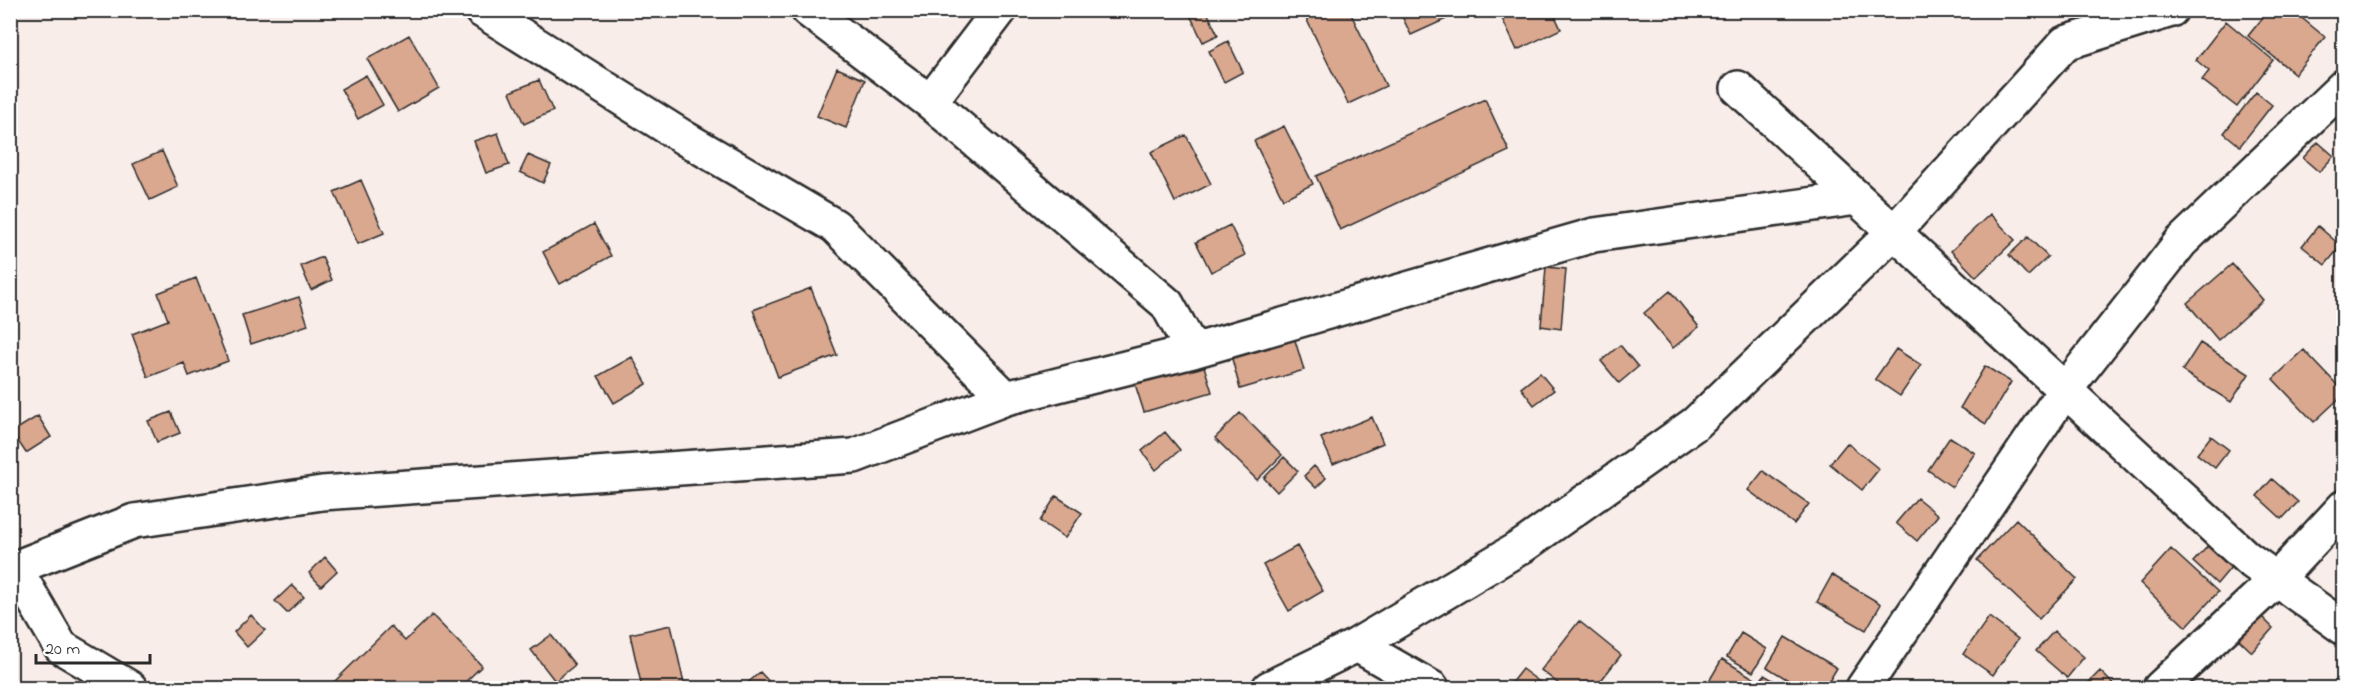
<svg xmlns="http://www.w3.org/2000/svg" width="2354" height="699" font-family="'Indie Flower',sans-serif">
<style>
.building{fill:#daa78f;stroke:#2b2b2b;stroke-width:1.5}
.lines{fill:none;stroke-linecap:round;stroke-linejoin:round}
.minor-casing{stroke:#2b2b2b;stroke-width:38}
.minor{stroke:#fff;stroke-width:33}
</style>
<rect width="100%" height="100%" fill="#f8ede9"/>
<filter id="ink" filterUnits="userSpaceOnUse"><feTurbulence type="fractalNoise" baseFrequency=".0167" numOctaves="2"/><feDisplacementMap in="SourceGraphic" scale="12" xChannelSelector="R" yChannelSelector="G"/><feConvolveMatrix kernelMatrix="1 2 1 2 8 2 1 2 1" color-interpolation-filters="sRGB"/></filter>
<g filter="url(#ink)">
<path class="building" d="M1194,10H1206L1218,35L1203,42L1189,13Z
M1302,10H1349L1386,86L1348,104Z
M1399,10H1450L1453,16L1411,35Z
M1498,10H1552L1561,29L1517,50Z
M2269,10H2292L2325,37L2295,74L2248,36Z
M2226,21L2273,60L2237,107L2202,80L2209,71L2196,60Z
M409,35L439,88L398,112L367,59Z
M1228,41L1243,72L1224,82L1209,51Z
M837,68L865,80L846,128L817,116Z
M366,75L383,105L358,119L341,89Z
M539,80L553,111L524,124L510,92Z
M2256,92L2272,105L2240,146L2224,133Z
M1485,99L1509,151L1340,230L1316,176Z
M1284,126L1313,184L1283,199L1254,141Z
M498,133L509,165L486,173L474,141Z
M1186,135L1211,184L1175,202L1151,152Z
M2318,142L2334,156L2319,172L2303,158Z
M162,151L178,187L150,200L133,164Z
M528,155L551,165L543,183L520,172Z
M361,180L384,233L358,244L334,192Z
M1990,214L2015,240L1976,277L1951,251Z
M594,224L611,256L560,284L543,252Z
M1230,225L1245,255L1211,272L1196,242Z
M2318,226L2341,246L2325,265L2302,246Z
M2028,237L2048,257L2028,276L2009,255Z
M322,257L332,280L311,290L301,266Z
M2232,264L2263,300L2218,340L2187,303Z
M1546,267L1566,269L1561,329L1541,326Z
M196,278L228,361L189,376L184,363L148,377L132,334L168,320L158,293Z
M811,288L837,355L778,377L753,310Z
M1670,291L1699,327L1673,348L1644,313Z
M299,297L308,325L251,344L242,315Z
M1294,337L1304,370L1240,389L1231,355Z
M2200,343L2249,374L2231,402L2182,371Z
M1620,345L1638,367L1619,383L1601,361Z
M1896,349L1921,365L1900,396L1875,379Z
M2304,350L2344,392V394L2314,422L2273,379Z
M632,357L647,384L614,403L598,376Z
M1203,363L1212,392L1144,412L1135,384Z
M1985,366L2011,382L1986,424L1960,408Z
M1540,373L1554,390L1534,405L1521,388Z
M171,412L180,433L157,442L148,421Z
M1240,413L1282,455L1257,480L1215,438Z
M38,416L51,437L26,453L12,432Z
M1372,417L1383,443L1333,464L1321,438Z
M1165,432L1180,450L1156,470L1142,451Z
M2211,436L2229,450L2215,468L2197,454Z
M1950,437L1975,453L1952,487L1928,470Z
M1847,443L1879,469L1862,490L1830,464Z
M1284,457L1298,471L1277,492L1264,478Z
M1314,466L1326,478L1316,488L1304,476Z
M1763,471L1809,504L1794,524L1748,490Z
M2272,479L2298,502L2282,519L2257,496Z
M1056,496L1082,513L1065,538L1040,521Z
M1917,498L1938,515L1917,541L1896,523Z
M2016,519L2077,579L2039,619L1977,560Z
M2209,545L2232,566L2217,584L2193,562Z
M1297,546L1323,591L1289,611L1263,565Z
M2171,549L2218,592L2186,627L2140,583Z
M325,557L337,571L321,586L309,573Z
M1832,575L1881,604L1866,630L1817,602Z
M292,585L304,597L287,613L275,601Z
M2258,613L2273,628L2252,652L2236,637Z
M251,615L265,630L247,647L234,632Z
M432,615L482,666L459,688H338L333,683L391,626L405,641Z
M1989,617L2018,639L1993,675L1963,654Z
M1579,621L1621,655L1595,688H1564L1541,670Z
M671,625L685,688H642L630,634Z
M2054,631L2084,657L2067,678L2036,651Z
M1741,633L1767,649L1753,672L1727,657Z
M551,635L575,665L555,681L531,650Z
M1785,637L1837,668L1825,688H1801L1767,667Z
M1722,659L1755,679L1749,688H1705Z
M1522,669L1545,686L1543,688H1507Z
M2100,671L2117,688H2083Z
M760,672L775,688H742Z
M1764,675L1787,688H1756Z"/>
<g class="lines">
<g class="minor-casing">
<path id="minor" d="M481,10L686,139L835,226L1006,398
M808,10L930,102L1167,304L1193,351
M1738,88L2247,558L2344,628
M930,102L1000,10
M10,566L15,568L61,647L130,688
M15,568L134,521L322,493L854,456L1006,398L1193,351L1594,235L1857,198
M1357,645L1432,688
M1269,688L1357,645L1524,545L1696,423L1894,232L2065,43L2171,10
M1863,688L2065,390L2181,242L2344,86
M2160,688L2276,580L2344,507"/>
</g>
<use href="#minor" class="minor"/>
</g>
</g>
<rect width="2354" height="699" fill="none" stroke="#fff" stroke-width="36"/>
<rect x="18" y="18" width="2318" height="663" fill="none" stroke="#2b2b2b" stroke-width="2" filter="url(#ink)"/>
<path d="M36 654v9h114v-9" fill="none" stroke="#2b2b2b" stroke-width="3"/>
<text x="45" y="654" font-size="18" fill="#2b2b2b" stroke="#ffffff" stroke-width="4.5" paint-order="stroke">20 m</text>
</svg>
